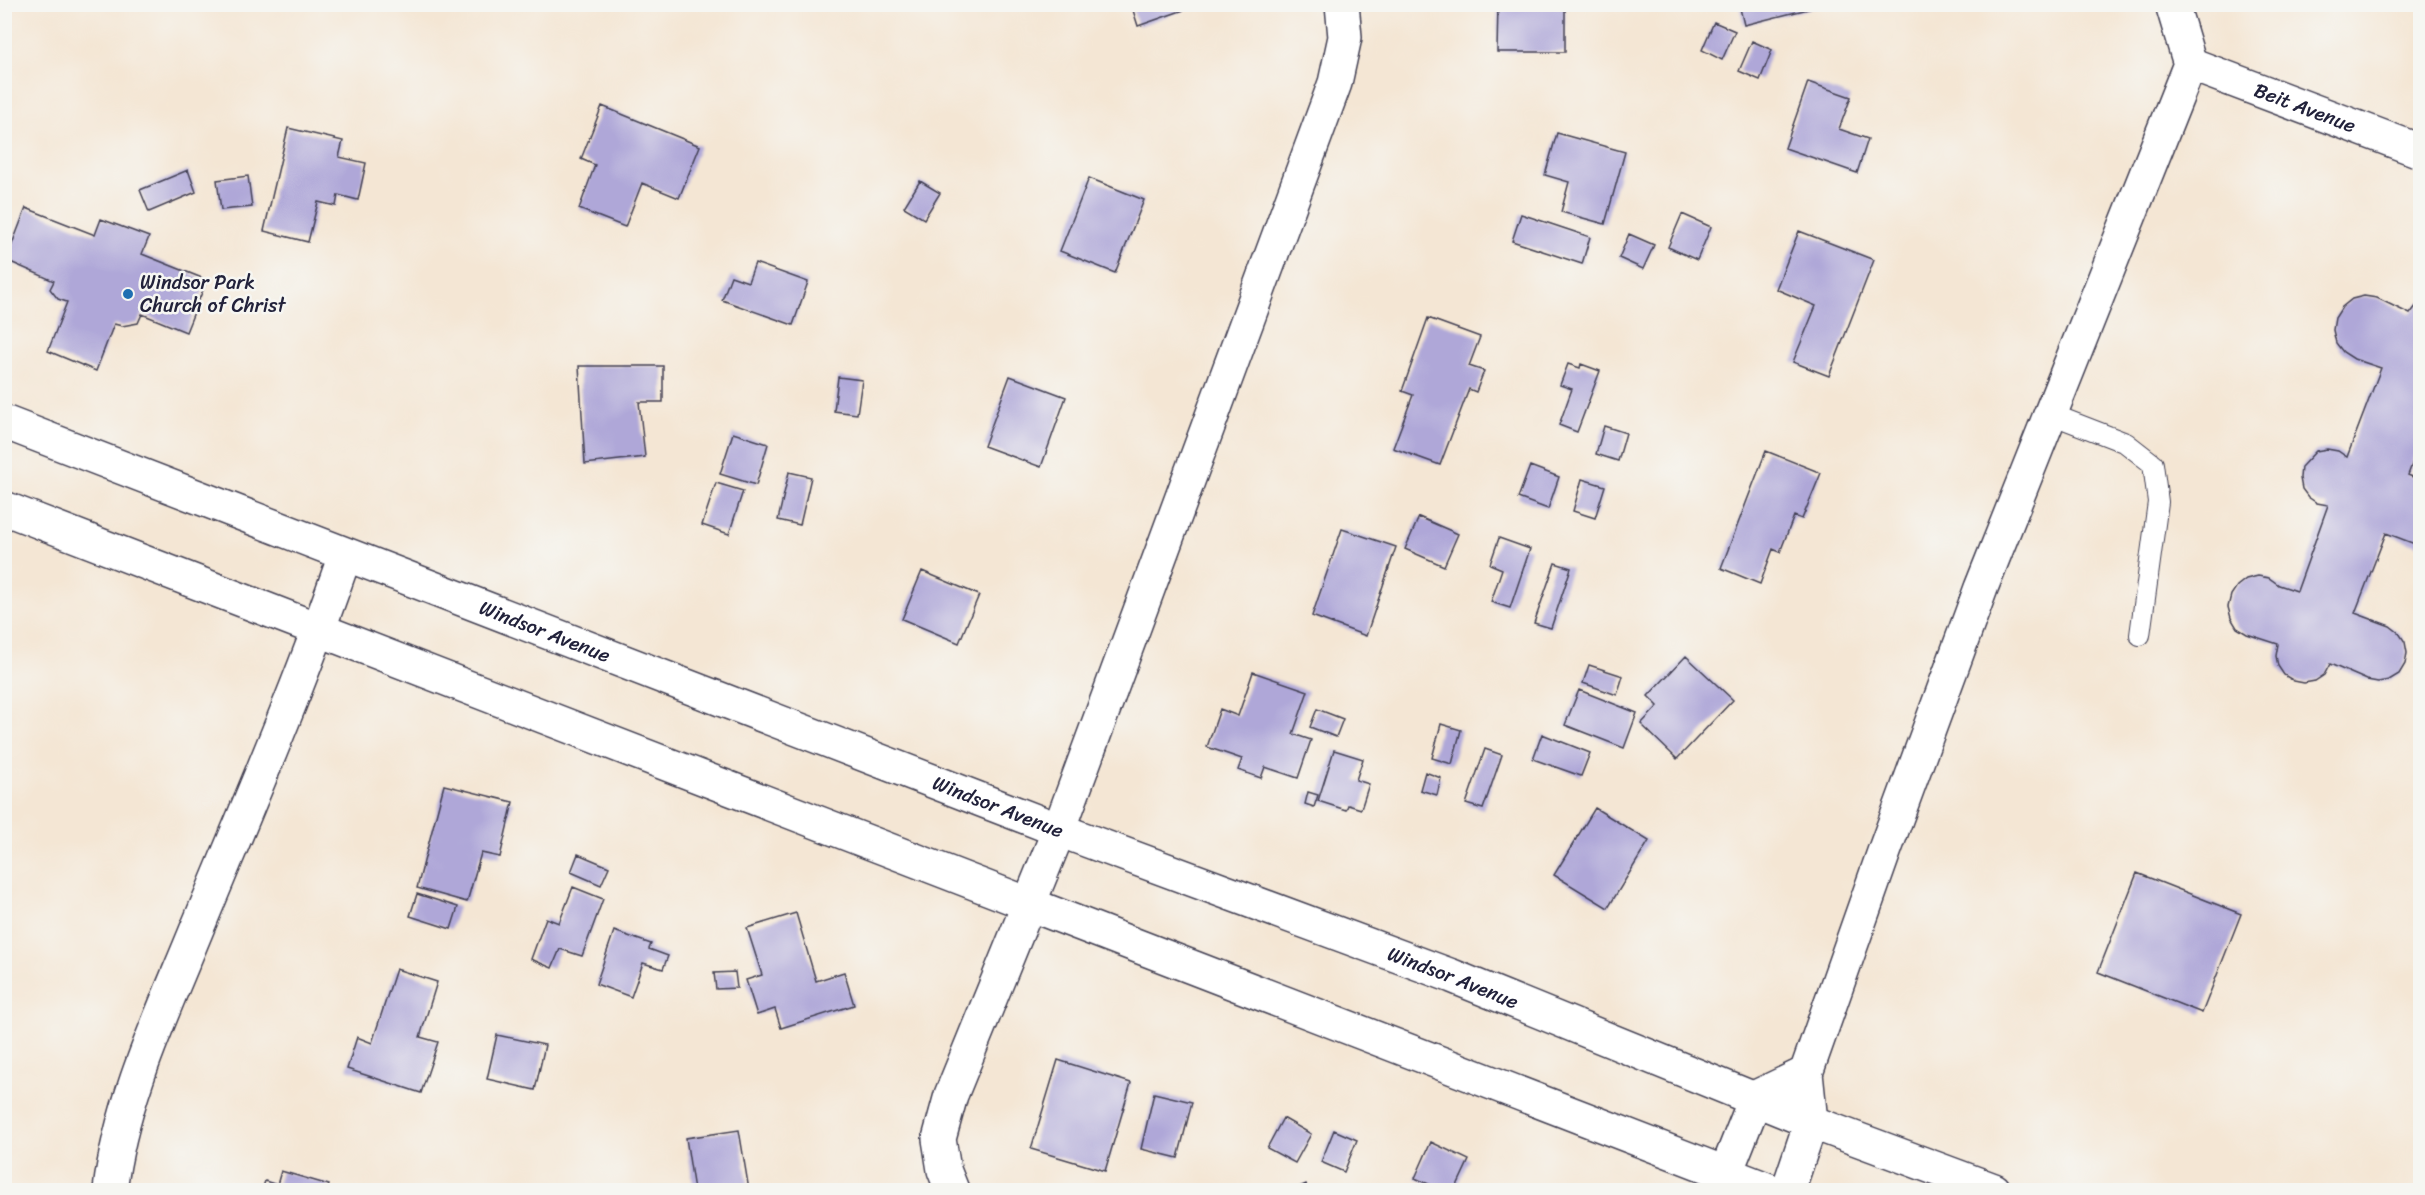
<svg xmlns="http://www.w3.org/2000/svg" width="2425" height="1195" font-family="Sriracha,sans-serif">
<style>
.building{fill:#afa7d8}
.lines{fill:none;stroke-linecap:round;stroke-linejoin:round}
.lane-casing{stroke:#423f52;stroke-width:22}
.street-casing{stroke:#423f52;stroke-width:36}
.secondary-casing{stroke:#423f52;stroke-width:36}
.lane{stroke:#fff;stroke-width:20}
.street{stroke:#fff;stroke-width:33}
.secondary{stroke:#fff;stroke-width:33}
.poi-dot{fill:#1f6fb2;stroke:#f6f6f2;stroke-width:2}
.labels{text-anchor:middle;stroke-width:5;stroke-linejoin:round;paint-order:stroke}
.street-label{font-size:20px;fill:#22223b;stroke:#f6f6f2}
.poi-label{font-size:20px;fill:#22223b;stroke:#f6f6f2;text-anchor:start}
</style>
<rect width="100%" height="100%" fill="#f6f6f2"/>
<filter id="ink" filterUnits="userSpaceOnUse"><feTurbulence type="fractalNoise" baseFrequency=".0167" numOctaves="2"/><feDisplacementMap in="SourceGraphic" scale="12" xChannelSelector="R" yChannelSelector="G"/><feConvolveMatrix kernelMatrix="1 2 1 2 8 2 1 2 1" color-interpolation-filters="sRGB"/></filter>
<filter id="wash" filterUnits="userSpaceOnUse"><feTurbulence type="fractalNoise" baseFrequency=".008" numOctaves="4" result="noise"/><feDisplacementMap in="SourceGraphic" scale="24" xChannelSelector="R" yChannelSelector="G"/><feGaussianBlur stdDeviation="1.35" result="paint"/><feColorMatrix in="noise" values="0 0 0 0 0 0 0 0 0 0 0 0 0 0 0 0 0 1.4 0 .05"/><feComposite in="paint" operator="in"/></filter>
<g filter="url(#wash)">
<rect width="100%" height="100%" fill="#f4e6d4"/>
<g id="blocks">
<path class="building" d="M1131,4H1194L1195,6L1138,26Z
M1498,4H1565V52H1497Z
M1739,4H1823L1824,5L1744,25Z
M1714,22L1735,31L1722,60L1702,50Z
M1752,41L1772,50L1760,80L1739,71Z
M1808,82L1851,97L1839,129L1868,139L1857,173L1785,148Z
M602,106L700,146L679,198L642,183L625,227L579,209L595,165L581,159Z
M288,128L343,141L339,157L366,163L358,200L338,195L336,206L318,202L308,242L264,231Z
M1557,133L1625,152L1605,224L1561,212L1569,182L1545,175Z
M188,170L196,192L149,212L140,190Z
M248,176L252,207L221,210L217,180Z
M1089,178L1144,200L1115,273L1060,251Z
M920,181L940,193L924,219L904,207Z
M26,208L95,235L101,219L149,237L142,254L207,280L186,332L142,314L138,323L122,326L114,324L96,371L48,351L67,302L58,299L50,289L54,281L6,260Z
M1521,214L1590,237L1582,264L1512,241Z
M1682,214L1711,227L1697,260L1668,247Z
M1799,231L1874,260L1829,376L1793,362L1816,306L1776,289Z
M1629,234L1654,245L1643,269L1619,258Z
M755,263L808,282L793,325L722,300L731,276L748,282Z
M2364,296L2377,298L2410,314L2420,301V443L2408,475L2420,480V546L2386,533L2355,613L2390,626L2399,633L2405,642L2407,653L2405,664L2399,674L2389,680L2378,682L2367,680L2330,664L2324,675L2315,681L2304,683L2294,681L2284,675L2278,666L2276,656L2278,644L2247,634L2237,628L2231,618L2228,607L2231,595L2237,586L2246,579L2258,576L2269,578L2279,585L2297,591L2328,505L2317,503L2308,497L2302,489L2300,478L2301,467L2316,451L2327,449L2338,451L2347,457L2381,368L2354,359L2343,352L2336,343L2333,330L2335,318L2342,307L2352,299Z
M1428,318L1480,337L1469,366L1484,371L1476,392L1469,389L1440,465L1393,448L1413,395L1402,391Z
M1568,364L1580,368L1581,364L1600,371L1577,432L1559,425L1572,389L1560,385Z
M579,366H663V402H639L645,457L585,464Z
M1010,376L1066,397L1041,467L984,446Z
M838,377L862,380L857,414L834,411Z
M1604,426L1626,433L1618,461L1596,454Z
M733,433L768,444L756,485L720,474Z
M1766,451L1821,473L1802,519L1794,516L1780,552L1773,549L1760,584L1721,568Z
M1530,466L1559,477L1548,509L1518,498Z
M789,472L811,477L800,525L778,520Z
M1582,479L1605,486L1595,518L1573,511Z
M716,483L743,491L729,534L702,525Z
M1419,517L1458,534L1444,566L1405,549Z
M1342,529L1396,547L1366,636L1312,616Z
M1499,538L1530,549L1510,608L1491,602L1502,569L1490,564Z
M1555,563L1571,568L1551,628L1534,623Z
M922,571L979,595L959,643L902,619Z
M1686,656L1733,700L1677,759L1641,724L1658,706L1648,696Z
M1589,665L1623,676L1617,695L1583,683Z
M1253,672L1308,691L1293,734L1311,740L1298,778L1265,767L1261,778L1238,770L1242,759L1207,747L1220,709L1238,716Z
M1579,690L1637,713L1624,748L1565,725Z
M1317,709L1343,719L1336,737L1310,727Z
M1441,724L1461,730L1452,764L1432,758Z
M1542,734L1590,753L1581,776L1533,759Z
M1485,749L1502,755L1483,809L1466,804Z
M1334,750L1363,759L1356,780L1369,784L1361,809L1348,805L1346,810L1318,801Z
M1425,772L1441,778L1437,795L1420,790Z
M444,785L513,802L500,857L481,853L467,902L417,888Z
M1308,792L1318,795L1314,807L1305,804Z
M1595,808L1649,841L1608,908L1554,875Z
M578,854L609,867L601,885L571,872Z
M2137,873L2241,914L2202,1013L2098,972Z
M573,887L603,899L582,956L560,949L552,968L531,959L546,918L559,923Z
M417,894L458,907L451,929L410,916Z
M796,913L816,981L844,972L854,1005L781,1028L775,1009L757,1015L746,980L762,975L747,928Z
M614,931L651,944L649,949L668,956L663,969L643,963L631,997L596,984Z
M396,969L437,982L420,1037L438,1042L421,1093L347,1069L357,1037L372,1043Z
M735,972L737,988L716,989L714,973Z
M497,1035L545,1045L535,1090L487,1079Z
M1058,1060L1131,1083L1105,1171L1031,1149Z
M1154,1093L1192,1102L1178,1158L1141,1149Z
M1283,1118L1311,1134L1295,1163L1267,1148Z
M739,1130L749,1190H694L686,1138Z
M1334,1130L1357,1140L1344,1172L1321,1162Z
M1431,1142L1469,1160L1455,1190H1442L1415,1178Z
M281,1171L329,1185L327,1190H262L265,1181L277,1185Z
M1306,1184L1308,1190H1293Z"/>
</g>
</g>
<g filter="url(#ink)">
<use href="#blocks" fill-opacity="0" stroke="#423f52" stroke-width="1.5"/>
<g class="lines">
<g class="lane-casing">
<path id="lane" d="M2051,414L2126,443L2153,464L2158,502L2140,635"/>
</g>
<g class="street-casing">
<g id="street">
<path id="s1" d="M2190,64L2420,151"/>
<path d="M110,1190C121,1101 160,1019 194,936C246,810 301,684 345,555"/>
<path d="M952,1190L944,1170L939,1139L951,1095L1059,830L1335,83L1345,37L1342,4"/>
<path d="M1719,1190L1756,1097L1806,1073"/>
<path d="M1788,1190L1811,1122L1806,1073L1884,852L1981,588L2190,64L2172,4"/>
</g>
</g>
<g class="secondary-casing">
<g id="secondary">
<path id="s2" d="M4,422L1059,830L1452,976L1811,1122L1994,1190"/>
<path d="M4,508L1769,1190"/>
</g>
</g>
<use href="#lane" class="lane"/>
<use href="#street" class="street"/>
<use href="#secondary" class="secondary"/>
</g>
</g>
<circle class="poi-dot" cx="128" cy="294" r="6"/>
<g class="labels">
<g class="street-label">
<text dy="7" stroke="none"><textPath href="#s1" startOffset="123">Beit Avenue</textPath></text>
<text dy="7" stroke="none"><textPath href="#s2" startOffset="580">Windsor Avenue</textPath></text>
<text dy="7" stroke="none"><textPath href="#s2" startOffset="1066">Windsor Avenue</textPath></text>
<text dy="7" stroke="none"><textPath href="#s2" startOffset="1552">Windsor Avenue</textPath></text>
</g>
<g class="poi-label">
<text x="140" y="289">Windsor Park<tspan x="140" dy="23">Church of Christ</tspan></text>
</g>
</g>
<rect width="2425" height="1195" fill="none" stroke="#f6f6f2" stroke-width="24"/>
</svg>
